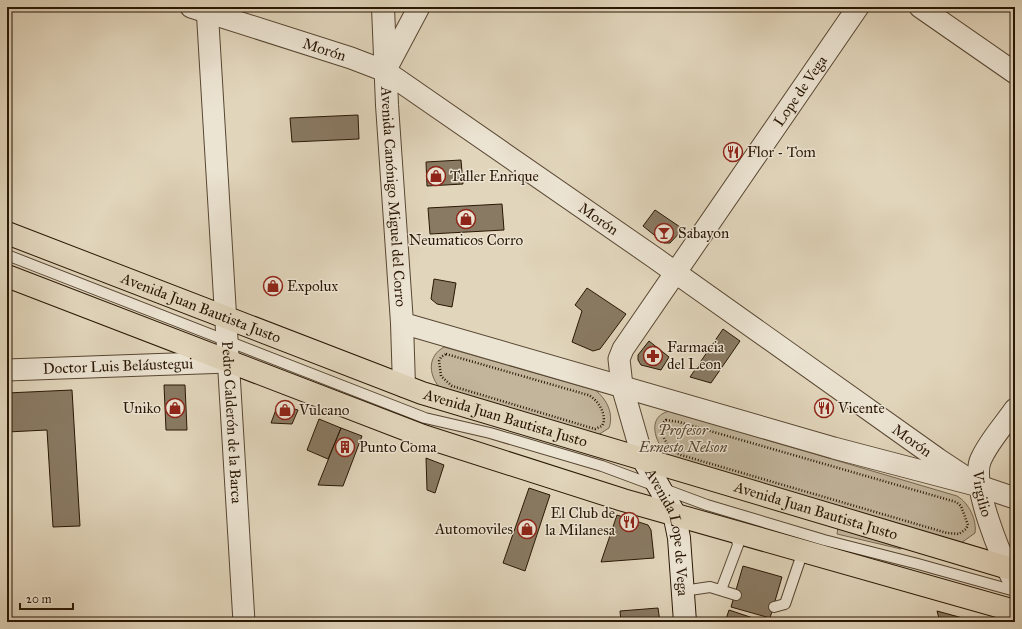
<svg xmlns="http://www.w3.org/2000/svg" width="1022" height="629" font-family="'IM FELL Great Primer',serif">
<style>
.green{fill:#c2b59c;stroke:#766650}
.building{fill:#897a63;stroke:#291704}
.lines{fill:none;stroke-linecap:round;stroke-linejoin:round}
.service-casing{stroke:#574632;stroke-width:12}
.minor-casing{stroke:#574632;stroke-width:23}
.tertiary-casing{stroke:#574632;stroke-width:24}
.secondary-casing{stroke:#291704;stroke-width:24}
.primary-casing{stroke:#291704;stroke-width:24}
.path{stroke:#291704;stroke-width:2.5;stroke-dasharray:1 2;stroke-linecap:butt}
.service{stroke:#ece4d3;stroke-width:10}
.minor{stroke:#ece4d3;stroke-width:21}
.tertiary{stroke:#ece4d3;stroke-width:22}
.secondary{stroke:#ece4d3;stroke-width:22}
.primary{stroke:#e1d5bb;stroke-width:22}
.labels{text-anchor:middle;stroke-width:3;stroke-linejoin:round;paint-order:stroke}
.street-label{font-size:15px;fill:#291704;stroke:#ece4d3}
.poi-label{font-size:15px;fill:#291704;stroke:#ece4d3;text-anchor:start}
.park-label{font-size:15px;font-style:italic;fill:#574632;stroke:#ece4d3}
</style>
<rect width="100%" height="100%" fill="#e1d5bb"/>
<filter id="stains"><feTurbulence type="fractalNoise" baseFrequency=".005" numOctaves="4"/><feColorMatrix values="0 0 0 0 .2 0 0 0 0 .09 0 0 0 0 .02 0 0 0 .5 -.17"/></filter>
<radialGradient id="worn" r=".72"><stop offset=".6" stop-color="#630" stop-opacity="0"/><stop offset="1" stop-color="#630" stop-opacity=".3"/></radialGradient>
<path class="green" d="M444,347L595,390C607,399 614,414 609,428L598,435L439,387C428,373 428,356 444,347Z
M669,411L957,496C969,503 977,520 975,533L961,543L667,455C655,442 646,417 669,411Z
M838,527L902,547L901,549L837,534Z"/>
<path class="building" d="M358,115L359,139L292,142L290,118Z
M461,160L463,184L427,186L426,162Z
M502,204L504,230L430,234L428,208Z
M655,210L683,229L670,243H664L643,226Z
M434,279L456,283L452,307L437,304L431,299Z
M587,288L626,314L600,349L593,351L572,342L582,311L575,305Z
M723,329L740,341L711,383L690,377Z
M649,341L669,357L661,370L641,365L638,360V355Z
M164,385H185L187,430H166Z
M72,390L80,526L53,527L47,430L7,432V393Z
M278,404L298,410L292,424L271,423Z
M319,419L341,428L328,459L307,450Z
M341,428L362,436L343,486L318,485Z
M426,458L444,465L435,493L427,490Z
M529,488L550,495L525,571L503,563Z
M617,515L648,525L651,530L654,558L601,562Z
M743,566L782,577L770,618L731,607Z
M658,608L660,622H621L620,611Z
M729,610L765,622H725Z
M937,611L959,617L960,622H940Z
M959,617L978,622H960Z"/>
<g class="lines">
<g class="service-casing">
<path id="service" d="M7,255L425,418L490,433L602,466L707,505L824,540L918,564L1015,591
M721,590L738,545L735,532
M683,591L710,587L736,595
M774,607L785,604L803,551"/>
</g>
<g class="minor-casing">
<g id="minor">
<path id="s1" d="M191,7L351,58L385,71L655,258L938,459L979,486"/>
<path id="s2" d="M207,7L244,622"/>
<path d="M920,7L1015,73"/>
<path d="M385,71L419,7"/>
<path d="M402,323L834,448L979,486L1015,498"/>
<path id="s3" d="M7,370L228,362"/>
<path id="s4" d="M1015,409C1004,425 989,441 981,459C969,483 1003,561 1015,584"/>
<path id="s5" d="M643,459L622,386L619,359L623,349L858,7"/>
</g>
</g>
<g class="tertiary-casing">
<g id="tertiary">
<path id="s6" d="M383,7L387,105L402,323L404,386"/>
</g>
</g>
<g class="secondary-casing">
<g id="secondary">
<path id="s7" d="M643,459L674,513L679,538L685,622"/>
</g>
</g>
<g class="primary-casing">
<g id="primary">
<path id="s8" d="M7,233L422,393L1015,570"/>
<path d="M7,276L423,436L623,500L1015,611"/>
</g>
</g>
<path class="path" d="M446,354L588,395C598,399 608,416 602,426L595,429L452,386L441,376L439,361L441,357Z
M666,420L679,422L956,502L961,506L968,525L966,529L959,534L947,533L681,455C670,450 661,438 661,425Z"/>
<use href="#service" class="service"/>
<use href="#minor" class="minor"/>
<use href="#tertiary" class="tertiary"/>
<use href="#secondary" class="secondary"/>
<use href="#primary" class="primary"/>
</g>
<defs>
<g id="restaurant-ring" transform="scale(1)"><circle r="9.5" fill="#ece4d3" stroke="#8f2418" stroke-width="1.5"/><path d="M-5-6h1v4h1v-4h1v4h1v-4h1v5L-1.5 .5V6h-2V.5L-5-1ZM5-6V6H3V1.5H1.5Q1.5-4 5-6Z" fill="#8f2418"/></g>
<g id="shop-ring" transform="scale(1)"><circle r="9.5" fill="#ece4d3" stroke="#8f2418" stroke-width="1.5"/><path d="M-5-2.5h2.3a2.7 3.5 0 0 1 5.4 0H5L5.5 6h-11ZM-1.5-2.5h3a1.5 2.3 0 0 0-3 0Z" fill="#8f2418"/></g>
<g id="bar-ring" transform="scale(1)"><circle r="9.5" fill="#ece4d3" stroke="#8f2418" stroke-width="1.5"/><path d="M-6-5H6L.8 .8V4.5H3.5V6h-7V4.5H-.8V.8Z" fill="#8f2418"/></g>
<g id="pharmacy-ring" transform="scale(1)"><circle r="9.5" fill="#ece4d3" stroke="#8f2418" stroke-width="1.5"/><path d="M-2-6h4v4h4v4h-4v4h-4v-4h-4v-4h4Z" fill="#8f2418"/></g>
<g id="building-ring" transform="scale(1)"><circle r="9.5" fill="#ece4d3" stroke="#8f2418" stroke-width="1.5"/><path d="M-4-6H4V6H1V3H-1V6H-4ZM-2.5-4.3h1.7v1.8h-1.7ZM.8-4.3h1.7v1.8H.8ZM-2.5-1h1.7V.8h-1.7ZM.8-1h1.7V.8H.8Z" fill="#8f2418"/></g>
</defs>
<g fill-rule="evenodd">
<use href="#restaurant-ring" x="733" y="152"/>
<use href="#shop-ring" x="436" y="176"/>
<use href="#shop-ring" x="466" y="219"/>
<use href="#bar-ring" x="664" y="233"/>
<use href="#shop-ring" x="273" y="286"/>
<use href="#pharmacy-ring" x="653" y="356"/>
<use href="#shop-ring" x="175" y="408"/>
<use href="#restaurant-ring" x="824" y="408"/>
<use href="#shop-ring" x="285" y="410"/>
<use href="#building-ring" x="345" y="447"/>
<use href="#restaurant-ring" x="629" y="522"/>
<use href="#shop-ring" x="527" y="529"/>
</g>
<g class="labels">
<g class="street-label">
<text dy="5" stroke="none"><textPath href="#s1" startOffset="140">Morón</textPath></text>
<text dy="5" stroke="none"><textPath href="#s5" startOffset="427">Lope de Vega</textPath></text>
<text dy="5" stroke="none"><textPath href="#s6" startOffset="190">Avenida Canónigo Miguel del Corro</textPath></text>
<text dy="5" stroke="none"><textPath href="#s1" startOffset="464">Morón</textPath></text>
<text dy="5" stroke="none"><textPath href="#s8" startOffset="208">Avenida Juan Bautista Justo</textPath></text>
<text dy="5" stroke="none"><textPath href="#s3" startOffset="111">Doctor Luis Beláustegui</textPath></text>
<text dy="5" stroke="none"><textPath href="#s8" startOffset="532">Avenida Juan Bautista Justo</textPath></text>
<text dy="5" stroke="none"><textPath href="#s2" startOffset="416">Pedro Calderón de la Barca</textPath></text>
<text dy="5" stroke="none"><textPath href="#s1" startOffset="848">Morón</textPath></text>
<text dy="5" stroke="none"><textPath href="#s4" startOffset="96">Virgilio</textPath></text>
<text dy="5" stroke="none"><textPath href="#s8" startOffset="856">Avenida Juan Bautista Justo</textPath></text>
<text dy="5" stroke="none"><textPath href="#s7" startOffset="79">Avenida Lope de Vega</textPath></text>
</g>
<g class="poi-label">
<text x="747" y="157">Flor - Tom</text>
<text x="450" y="181">Taller Enrique</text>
<text x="678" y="238">Sabayon</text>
<text x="466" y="245" text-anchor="middle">Neumaticos Corro</text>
<text x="287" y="291">Expolux</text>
<text x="667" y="352">Farmacia<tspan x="667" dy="17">del Leon</tspan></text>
<text x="161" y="413" text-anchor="end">Uniko</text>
<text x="838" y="413">Vicente</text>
<text x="299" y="415">Vulcano</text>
<text x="359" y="452">Punto Coma</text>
<text x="615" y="518" text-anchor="end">El Club de<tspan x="615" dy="17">la Milanesa</tspan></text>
<text x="513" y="534" text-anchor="end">Automoviles</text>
</g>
<g class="park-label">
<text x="683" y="435">Profesor<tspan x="683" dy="17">Ernesto Nelson</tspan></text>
</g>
</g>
<rect width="1022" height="629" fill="none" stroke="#e1d5bb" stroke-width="24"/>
<rect x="8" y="8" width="1006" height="613" fill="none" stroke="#291704" stroke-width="2"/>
<rect x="12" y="12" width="998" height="605" fill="none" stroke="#291704"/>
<path d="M20 603v6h53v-6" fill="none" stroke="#291704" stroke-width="2"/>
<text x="26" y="603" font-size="12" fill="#291704" stroke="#ece4d3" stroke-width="3" paint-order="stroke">20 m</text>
<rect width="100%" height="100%" filter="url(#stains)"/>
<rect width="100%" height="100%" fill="url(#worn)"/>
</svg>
